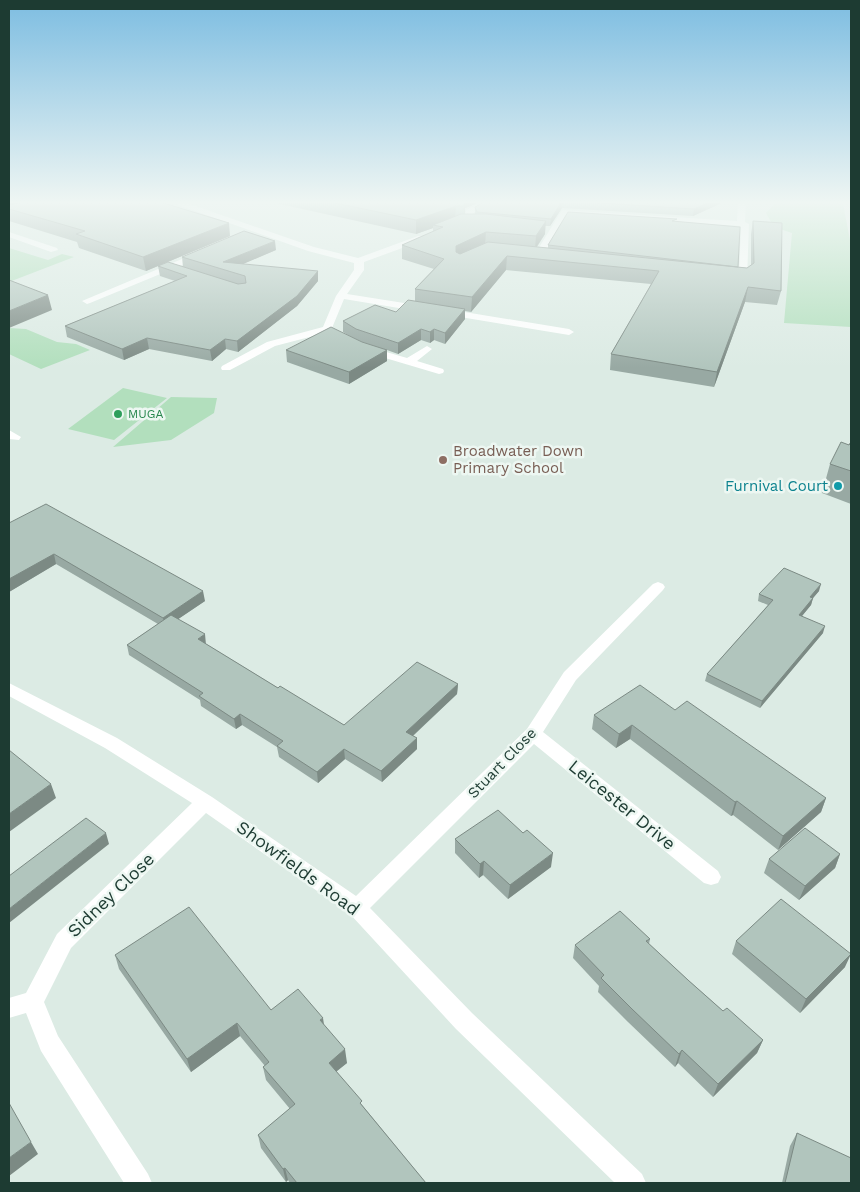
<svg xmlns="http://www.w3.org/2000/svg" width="860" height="1192" font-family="'Work Sans',sans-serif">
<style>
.green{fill:#b2dfbd}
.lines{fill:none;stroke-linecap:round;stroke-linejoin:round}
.minor{fill:#fff;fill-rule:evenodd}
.wall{fill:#98a9a3}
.shaded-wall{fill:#7c8a84}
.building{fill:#b1c5bd;stroke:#7c8a84}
.leisure-dot{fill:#2e9e5b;stroke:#edf7f2;stroke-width:2}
.education-dot{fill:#8d6e63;stroke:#edf7f2;stroke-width:2}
.culture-dot{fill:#0f9aa8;stroke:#edf7f2;stroke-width:2}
.labels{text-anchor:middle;stroke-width:5;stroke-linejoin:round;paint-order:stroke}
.far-leisure-label{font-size:12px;fill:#27864d;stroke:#edf7f2;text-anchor:start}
.education-label{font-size:15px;fill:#785e54;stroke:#edf7f2;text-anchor:start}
.culture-label{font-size:15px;fill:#0d838f;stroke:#edf7f2;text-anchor:end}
.street-label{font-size:15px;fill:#1d3b32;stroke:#edf7f2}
.near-street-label{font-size:18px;fill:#1d3b32;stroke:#edf7f2}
</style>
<rect width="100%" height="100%" fill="#dcebe4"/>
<path class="green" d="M777,201H851L843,204L851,245V327L784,323L792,233L774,227L766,213Z
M9,248L48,260L62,254L74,257L9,282Z
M9,328L26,329L57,342L76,344L90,350L41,369L9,354Z
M123,388L167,398L114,440L68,429Z
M171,397L217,398L214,413L171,440L113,447Z"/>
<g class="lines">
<path class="minor" d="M167,201H181L314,247L358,258L418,236H424V240L364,262V270L347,294L423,306L428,309L423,312L344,299L332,328L347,338L348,340L347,342H339L325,333L275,346L230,370H222L221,368L222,366L267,342L323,327L336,296L354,270V263L308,251Z
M486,201H498L473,213L476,222L469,224L465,217L466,210Z
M738,201H746L745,222L749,224L747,279L539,257L535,254L562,210L737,221ZM567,215L741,226L739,274L545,252Z
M9,232L57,248L58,250L51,252L9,237Z
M201,251L204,252V256L90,303L87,304L82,301Z
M446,309L569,329L574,332L569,335L442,314L441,312Z
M427,346L432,349L417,361L443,369L444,371L443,373L439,374L365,352L364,350L369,347L407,358Z
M9,430L21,437L19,440L9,439Z
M658,582L663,584L665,587L663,590L576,680L543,732L718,871L721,877L718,883L711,885L704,883L534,744L370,908L472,1013L642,1174L646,1183H615L456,1029L350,914L206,813L71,948L44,1002L58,1036L148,1174L152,1183H124L41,1051L26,1013L9,1018V998L26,993L57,934L192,803L105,748L9,696V683L117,738L212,797L356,896L527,729L564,672L653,584Z"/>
</g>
<path class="wall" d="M9,201L230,236L146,271L79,248L77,242L9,221Z
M266,201H483L465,208V214H475V207L486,201H726L693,216L562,208L550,226H545V234L537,247L548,248V245L676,221L738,267L747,268L751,265V234L753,221L781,291L777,305L745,302L714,387L610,370L611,354L651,284L506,270L471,312L465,311V319L445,344L434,340L430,343L421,340L398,354L387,350V361L349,384L287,362L286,350L354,339L343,332V321L396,312L415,301V289L434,269L402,259V245L433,232V228L416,234Z
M276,250L242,264L318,281L297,306L238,352L226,349L212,361L149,349L124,360L67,337L65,326L175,281L160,276L158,266L183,267L182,257Z
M851,442V504L822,493L830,464Z
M9,523L205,601L178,619L206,644L278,688L344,725L458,684L457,694L413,736L417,738V749L382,782L345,759L318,783L279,757L277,747L242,725L236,729L201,706L200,700L129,655L127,645L158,624L56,564L9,592Z
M819,591L813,598L811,605L802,616L823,633L760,708L705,681L707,674L768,605L758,601L759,594Z
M675,710L826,798L821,812L778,850L733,815L731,816L630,739L616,748L592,729L594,715Z
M455,839L551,867L508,899L483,875L479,878L455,853Z
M840,854L835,868L799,900L764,873L769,859Z
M650,939L649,944L688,980L723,1011L763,1040L757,1053L713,1097L678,1063L675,1067L628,1022L598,992L599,986L573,958L575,945Z
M736,941L845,967L800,1013L732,954Z
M115,955L271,1010L324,1026L347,1063L336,1071L362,1105L426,1183H290L288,1180L286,1182L261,1148L258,1135L290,1109L266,1080L263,1067L265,1066L240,1036L191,1072L119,969Z
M797,1133L851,1183H782L790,1146Z"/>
<path class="shaded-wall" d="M9,201H39L9,209Z
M465,201H483L465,208L464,219Z
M563,201L562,208L550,226L551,219Z
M712,201H726L693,216L694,209Z
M456,206L455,219L433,225V228L416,234V220Z
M546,221L545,234L535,249L536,236Z
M229,223L230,236L146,271L143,257Z
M486,232L485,245L455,266L456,246Z
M275,241L276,250L227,271L223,262Z
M507,256L506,270L471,312L472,297Z
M318,271V281L297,306L238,352L237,341Z
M748,287L745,302L714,387L717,372Z
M48,295L52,310L9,328V311Z
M465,309V319L445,344V333Z
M421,329V340L398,354V343Z
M434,329V340L430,343V332Z
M147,338L149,349L124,360L122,349Z
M225,339L226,349L212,361L210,350Z
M387,350V361L349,384V372Z
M54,554L56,564L9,592V579Z
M821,584L819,591L808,604L810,597Z
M203,591L205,601L165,628L163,618Z
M813,598L811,605L797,622L799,615Z
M825,626L823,633L760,708L762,701Z
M205,634L206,645L198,639Z
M458,684L457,694L406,742V732Z
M240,714L242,725L236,729L234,719Z
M632,725L630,739L616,748L619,734Z
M417,738V749L382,782L381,771Z
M344,749L345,759L318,783L317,772Z
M51,784L56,798L9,832V814Z
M826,798L821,812L778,850L783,836Z
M737,801L733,815L731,816L735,802Z
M106,833L109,844L9,923V909Z
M553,853L551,867L508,899L510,885Z
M840,854L835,868L799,900L805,886Z
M484,861L483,875L479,878L480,864Z
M851,954L845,967L800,1013L806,999Z
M323,1018L325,1031L320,1020Z
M237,1023L240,1036L191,1072L187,1059Z
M763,1040L757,1053L713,1097L718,1084Z
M345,1049L347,1063L331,1076L329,1063Z
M682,1050L678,1063L675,1067L679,1054Z
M31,1142L38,1154L9,1176V1158Z
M285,1168L288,1180L286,1182L283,1169Z"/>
<path class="building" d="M26,201H157L229,223L143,257L76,234L85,231L9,209V205Z
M326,201H465L464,206H456L416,220Z
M486,201H562L551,219L477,212L475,207Z
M570,201H712L694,209Z
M568,212L677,219L672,221L740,227L738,267L548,245Z
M461,214H486L546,221L536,236L486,232L456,246V252L460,254L488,242L747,268L754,263L753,221L782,223L781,291L748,287L717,372L611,354L659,271L507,256L472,297L415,289L444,259L402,245L443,227L433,225Z
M244,231L275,241L223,262L318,271L297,296L237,341L225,339L210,350L147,338L122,349L65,326L187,276L158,266L168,262L238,284L246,283L245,276L182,257Z
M9,280L48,295L9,311Z
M408,300L465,309L445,333L434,329L430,332L421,329L398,343L356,329L343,321L375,305L396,312Z
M331,327L362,342L387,350L349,372L286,350Z
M841,442L849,445L851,442V471L830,464Z
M46,504L203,591L163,618L54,554L9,579V523Z
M784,568L821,584L810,597L813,598L799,615L825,626L762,701L707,674L773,600L759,594Z
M171,615L205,634L198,639L278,688L280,686L344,725L417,662L458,684L406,732L417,738L381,771L344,749L317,772L277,746L283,741L240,714L234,719L199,696L203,693L127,645Z
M640,685L675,710L687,701L826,798L783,836L737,801L735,802L632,725L619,734L594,715Z
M9,750L51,784L9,814Z
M498,810L523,833L527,830L553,853L510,885L484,861L480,864L455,839Z
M86,818L106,833L9,909V876Z
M805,828L840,854L805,886L769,859Z
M781,899L851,954L806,999L736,941Z
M189,907L271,1010L298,989L323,1018L320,1020L345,1049L329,1063L362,1101L360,1103L426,1183H297L285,1168L283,1169L258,1135L295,1104L263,1067L269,1062L237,1023L187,1059L115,955Z
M620,911L650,939L646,941L688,980L723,1011L727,1008L763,1040L718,1084L682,1050L679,1054L632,1009L601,978L604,975L575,945Z
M9,1103L31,1142L9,1158Z
M797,1133L851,1158V1183H785Z"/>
<linearGradient id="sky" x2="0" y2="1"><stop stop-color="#7dbde1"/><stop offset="0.55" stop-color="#eff6f3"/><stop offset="1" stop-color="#eff6f3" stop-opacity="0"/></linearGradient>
<rect width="860" height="368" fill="url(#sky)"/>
<circle class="leisure-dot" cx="118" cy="414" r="5"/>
<circle class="education-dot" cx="443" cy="460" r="5"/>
<circle class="culture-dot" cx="838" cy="486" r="5"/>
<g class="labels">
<g class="far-leisure-label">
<text x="128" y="418">MUGA</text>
</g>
<g class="education-label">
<text x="453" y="456">Broadwater Down<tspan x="453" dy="17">Primary School</tspan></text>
</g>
<g class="culture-label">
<text x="828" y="491">Furnival Court</text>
</g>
<g class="street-label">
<text transform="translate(502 763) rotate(-46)" y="5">Stuart Close</text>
</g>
<g class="near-street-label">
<text transform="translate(622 805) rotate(39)" y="6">Leicester Drive</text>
<text transform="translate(298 868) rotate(36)" y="6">Showfields Road</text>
<text transform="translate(111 895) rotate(-44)" y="6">Sidney Close</text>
</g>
</g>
<rect width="860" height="1192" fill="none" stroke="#1d3b32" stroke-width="20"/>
</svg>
